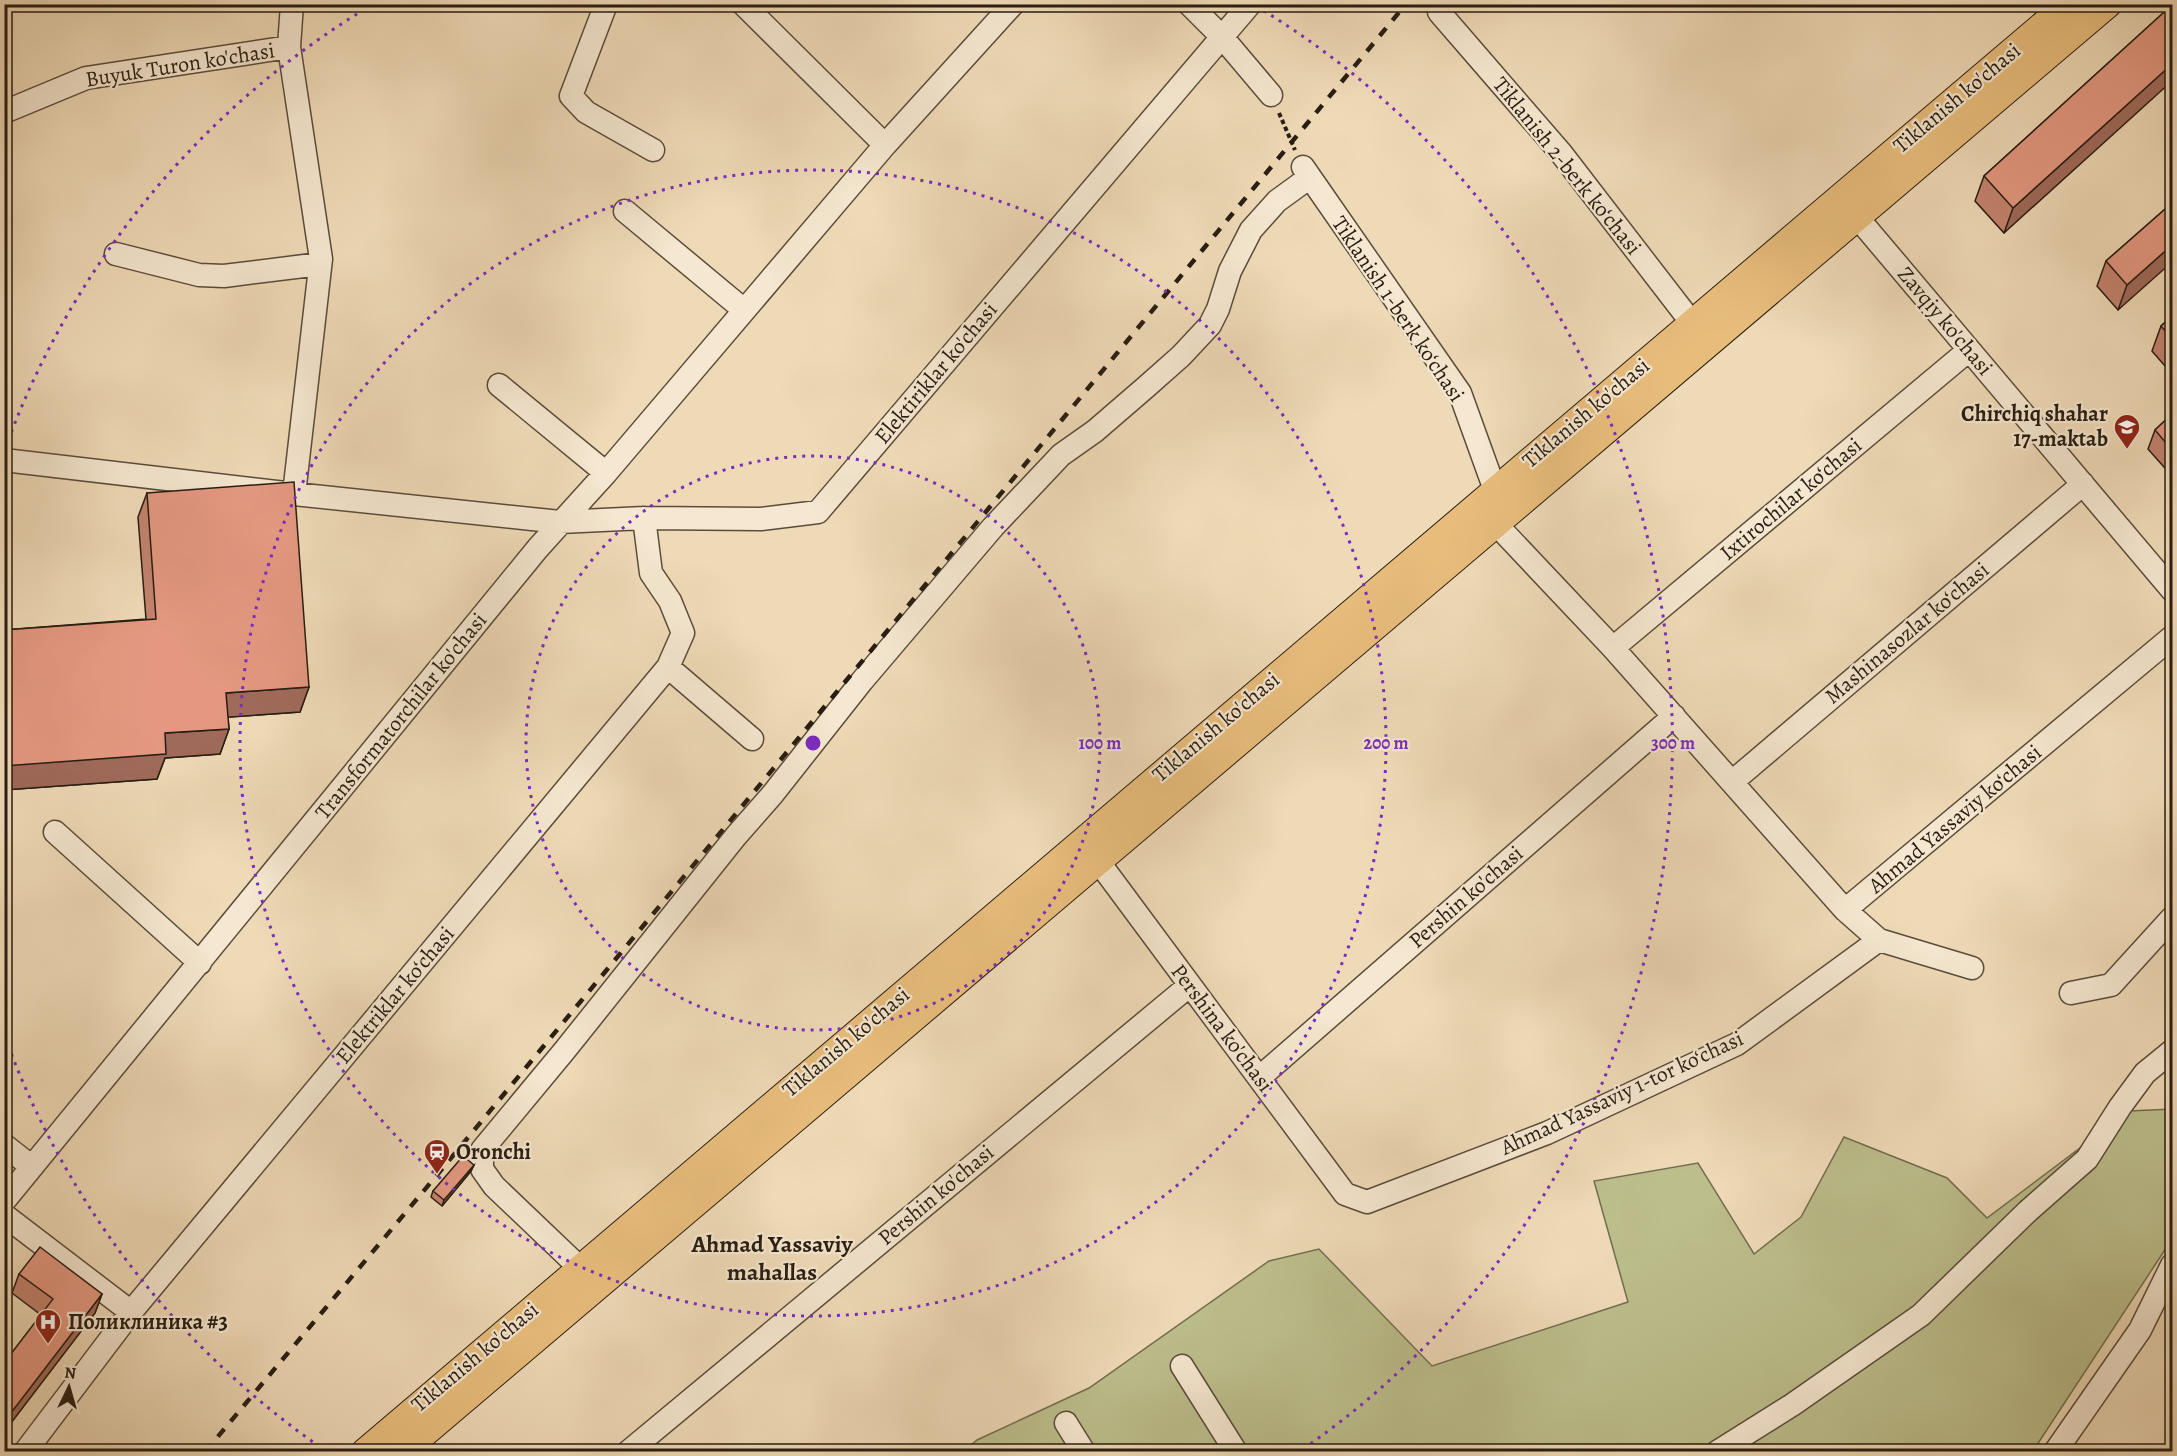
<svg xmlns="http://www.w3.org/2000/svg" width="2177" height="1456" viewBox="0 0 2177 1456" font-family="Alegreya,serif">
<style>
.green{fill:#bcbe8c;stroke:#726e4f;stroke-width:1.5}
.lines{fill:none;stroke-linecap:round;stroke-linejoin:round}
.minor-casing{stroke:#5a4c3b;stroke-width:25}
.major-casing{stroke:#281d12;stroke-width:29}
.path{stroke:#281d12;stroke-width:4;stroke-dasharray:4.5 3;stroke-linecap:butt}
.minor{stroke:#f5e7d0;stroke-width:22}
.major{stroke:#e8bd7c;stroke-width:27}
.rail{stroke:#281d12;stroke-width:4.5;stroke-dasharray:10 10;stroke-linecap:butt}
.wall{fill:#c4836f;stroke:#281d12;stroke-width:1.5}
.shaded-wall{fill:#a06a5a;stroke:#281d12;stroke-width:1.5}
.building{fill:#e49881;stroke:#281d12;stroke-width:1.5}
.ring{fill:none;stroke:#7b2cbf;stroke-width:3;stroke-dasharray:3 6}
.labels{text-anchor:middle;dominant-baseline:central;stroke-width:4.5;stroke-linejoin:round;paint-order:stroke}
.street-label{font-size:22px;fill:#281d12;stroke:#f5e7d0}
.poi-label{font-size:22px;font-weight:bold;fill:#281d12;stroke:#f5e7d0;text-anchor:start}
.neighbourhood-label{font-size:24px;font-weight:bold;fill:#281d12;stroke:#f5e7d0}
.centre{fill:#7b2cbf;stroke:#f5e7d0;stroke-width:3}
.ring-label{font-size:18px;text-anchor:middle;font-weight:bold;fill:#7b2cbf;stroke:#f5e7d0;stroke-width:4.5;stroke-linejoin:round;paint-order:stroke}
</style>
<rect width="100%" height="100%" fill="#efdab7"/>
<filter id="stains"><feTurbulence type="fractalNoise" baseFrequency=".00333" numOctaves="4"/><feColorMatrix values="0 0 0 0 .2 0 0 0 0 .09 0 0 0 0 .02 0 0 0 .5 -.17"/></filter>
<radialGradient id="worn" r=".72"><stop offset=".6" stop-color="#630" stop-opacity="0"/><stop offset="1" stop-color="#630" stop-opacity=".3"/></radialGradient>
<!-- green -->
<path class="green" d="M2172 1109V1239L2033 1451 963 1452 977 1440 1089 1388 1269 1261 1319 1249 1432 1366 1628 1302 1594 1181 1698 1163 1754 1254 1801 1217 1844 1137 1947 1178 1987 1218 2129 1111Z"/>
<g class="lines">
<!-- minor casing -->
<g class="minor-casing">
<path id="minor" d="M292 4 289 47 321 259 294 494
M606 4 571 96 586 112 653 150
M743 4 885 145
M1189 4 1222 37 1271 95
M1439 12 1561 153 1692 323
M4 112 86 78 289 47
M1303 167 1460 393 1495 490
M625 211 744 310
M1857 217 2172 590
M116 254 199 275 224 276 320 264
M499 385 606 473
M4 460 294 494 560 522 644 518 761 519 818 512 1250 4
M1495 523 1613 648 1845 910 1879 940 1972 968
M1613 648 1969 350
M668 667 752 739
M1732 782 2083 484
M55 832 200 963
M1098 861 1345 1194 1367 1202 1547 1133 1737 1044 1879 940
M1845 910 2172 637
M2071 993 2111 985 2172 918
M1259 1078 1674 716
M4 1145 32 1167
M4 1201 538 548 606 473 885 145 1013 4
M4 1215 131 1312
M580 1268 494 1186 482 1169V1150L565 1050 736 836 772 795 862 681 993 527 1061 455 1095 431 1146 387 1181 356 1210 325 1218 309 1230 271 1251 230 1277 201 1310 177
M1182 1366 1236 1452
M1066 1423 1084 1452
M25 1452 131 1312 668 667 683 633 670 601 651 573 644 518
M628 1452 1190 985
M1717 1452 1792 1405 1921 1315 2028 1211 2087 1159 2120 1107 2145 1073 2172 1051
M2055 1452 2140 1330 2172 1265"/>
</g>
<!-- major casing -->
<g class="major-casing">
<path id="major" d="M365 1452 2068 4
M402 1452 2108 4"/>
</g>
<!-- path -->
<path class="path" d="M1279 113 1295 150"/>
<!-- minor -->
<use href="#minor" class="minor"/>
<!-- major -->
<use href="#major" class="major"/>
<!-- rail -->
<path class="rail" d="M205 1452 437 1175 1406 4"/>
</g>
<!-- wall -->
<path class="wall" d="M2172 5 2004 233 1975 201 1984 176Z
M2172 203 2118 310 2097 286 2106 261Z
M2172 316V374L2152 351 2161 326Z
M2172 414V476L2148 449 2155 430Z
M147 493 309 687 300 712 228 717 229 729 220 754 165 758 157 779 4 790V630L146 619 138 517Z
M474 1165 471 1171 442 1206 431 1197 433 1191Z
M19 1274 102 1294 95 1313 4 1432V1363L41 1315 12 1293Z"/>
<!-- shaded-wall -->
<path class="shaded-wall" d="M2172 64V81L2004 233 2013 208Z
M2172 245V262L2118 310 2127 285Z
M309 687 300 712 217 718 226 693Z
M229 729 220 754 165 758 157 779 4 790V766L165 733Z
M474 1165 471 1171 442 1206 444 1200Z
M102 1294 95 1313 4 1432V1422Z"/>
<!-- building -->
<path class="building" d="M2172 5V64L2013 208 1984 176Z
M2172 203V245L2127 285 2106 261Z
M2172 316V339L2161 326Z
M2172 414V450L2155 430Z
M294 482 309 687 226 693 229 729 165 733 166 754 4 766V630L156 619 147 493Z
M463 1156 474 1165 444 1200 433 1191Z
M40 1247 102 1294 4 1422V1363L53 1299 19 1274Z"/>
<!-- distance rings -->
<g class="ring">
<circle cx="813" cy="743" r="287"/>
<circle cx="813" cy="743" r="573"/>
<path d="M320 1447A860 860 0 0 1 5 1037M5 449A860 860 0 0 1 370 6M1256 6A860 860 0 0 1 1306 1447"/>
</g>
<!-- icons -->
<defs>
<g id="school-pin" transform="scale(1.35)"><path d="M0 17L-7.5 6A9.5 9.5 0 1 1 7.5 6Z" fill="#8f2418" stroke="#f5e7d0"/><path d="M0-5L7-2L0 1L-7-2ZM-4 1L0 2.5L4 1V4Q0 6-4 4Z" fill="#fff"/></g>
<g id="station-pin" transform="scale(1.35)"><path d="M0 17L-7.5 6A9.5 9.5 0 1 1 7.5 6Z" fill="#8f2418" stroke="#f5e7d0"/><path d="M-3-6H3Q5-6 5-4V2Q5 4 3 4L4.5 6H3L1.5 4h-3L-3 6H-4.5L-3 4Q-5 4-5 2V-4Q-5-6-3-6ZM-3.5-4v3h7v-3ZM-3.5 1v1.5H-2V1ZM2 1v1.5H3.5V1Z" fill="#fff"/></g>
<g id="hospital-pin" transform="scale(1.35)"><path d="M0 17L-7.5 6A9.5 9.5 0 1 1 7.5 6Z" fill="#8f2418" stroke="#f5e7d0"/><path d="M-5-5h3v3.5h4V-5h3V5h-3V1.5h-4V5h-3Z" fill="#fff"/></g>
</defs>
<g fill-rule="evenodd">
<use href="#school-pin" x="2127" y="427"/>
<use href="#station-pin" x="437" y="1152"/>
<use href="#hospital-pin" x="48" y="1322"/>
</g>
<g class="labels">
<!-- street labels -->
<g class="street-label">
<text transform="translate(180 65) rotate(-9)">Buyuk Turon ko'chasi</text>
<text transform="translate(1957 98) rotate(-40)">Tiklanish ko'chasi</text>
<text transform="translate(1567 166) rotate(51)">Tiklanish 2-berk ko‘chasi</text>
<text transform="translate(1398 309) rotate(56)">Tiklanish 1-berk ko‘chasi</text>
<text transform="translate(1945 321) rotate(50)">Zavqiy ko'chasi</text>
<text transform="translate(936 373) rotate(-50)">Elektiriklar ko'chasi</text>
<text transform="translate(1586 413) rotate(-40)">Tiklanish ko'chasi</text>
<text transform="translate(1791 499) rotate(-40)">Ixtirochilar ko‘chasi</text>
<text transform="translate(1907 633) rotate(-40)">Mashinasozlar ko‘chasi</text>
<text transform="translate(401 716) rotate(-51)">Transformatorchilar ko'chasi</text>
<text transform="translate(1216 727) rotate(-40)">Tiklanish ko'chasi</text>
<text transform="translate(1955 819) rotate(-40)">Ahmad Yassaviy ko‘chasi</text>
<text transform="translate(1466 897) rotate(-41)">Pershin ko'chasi</text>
<text transform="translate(395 995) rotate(-50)">Elektriklar ko‘chasi</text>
<text transform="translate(1222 1028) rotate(53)">Pershina ko'chasi</text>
<text transform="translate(846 1042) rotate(-40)">Tiklanish ko'chasi</text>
<text transform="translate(1622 1093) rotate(-25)">Ahmad Yassaviy 1-tor ko‘chasi</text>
<text transform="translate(936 1195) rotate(-40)">Pershin ko'chasi</text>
<text transform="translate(475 1357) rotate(-40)">Tiklanish ko'chasi</text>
</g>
<!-- poi labels -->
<g class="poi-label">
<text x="2108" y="414" text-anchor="end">Chirchiq shahar<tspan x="2108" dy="25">17-maktab</tspan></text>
<text x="456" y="1152">Oronchi</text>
<text x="68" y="1322">Поликлиника #3</text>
</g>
<!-- neighbourhood labels -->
<g class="neighbourhood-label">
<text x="772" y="1244">Ahmad Yassaviy<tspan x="772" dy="28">mahallas</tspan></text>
</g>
</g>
<circle cx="813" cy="743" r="9" class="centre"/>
<g class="ring-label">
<text x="1100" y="749">100 m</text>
<text x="1386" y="749">200 m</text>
<text x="1673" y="749">300 m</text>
</g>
<!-- margin -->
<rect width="2177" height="1456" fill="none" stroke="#efdab7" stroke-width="24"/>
<rect x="6" y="6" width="2165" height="1444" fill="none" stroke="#281d12" stroke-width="3"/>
<rect x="12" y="12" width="2153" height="1432" fill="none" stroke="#281d12" stroke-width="1.5"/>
<!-- north arrow -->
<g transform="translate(69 1387) rotate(5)" stroke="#f5e7d0" stroke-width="4.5" paint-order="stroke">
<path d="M0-4.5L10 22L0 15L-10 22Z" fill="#281d12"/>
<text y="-9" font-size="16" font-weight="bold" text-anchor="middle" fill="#281d12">N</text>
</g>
<rect width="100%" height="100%" filter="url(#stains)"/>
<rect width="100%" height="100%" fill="url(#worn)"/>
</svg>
